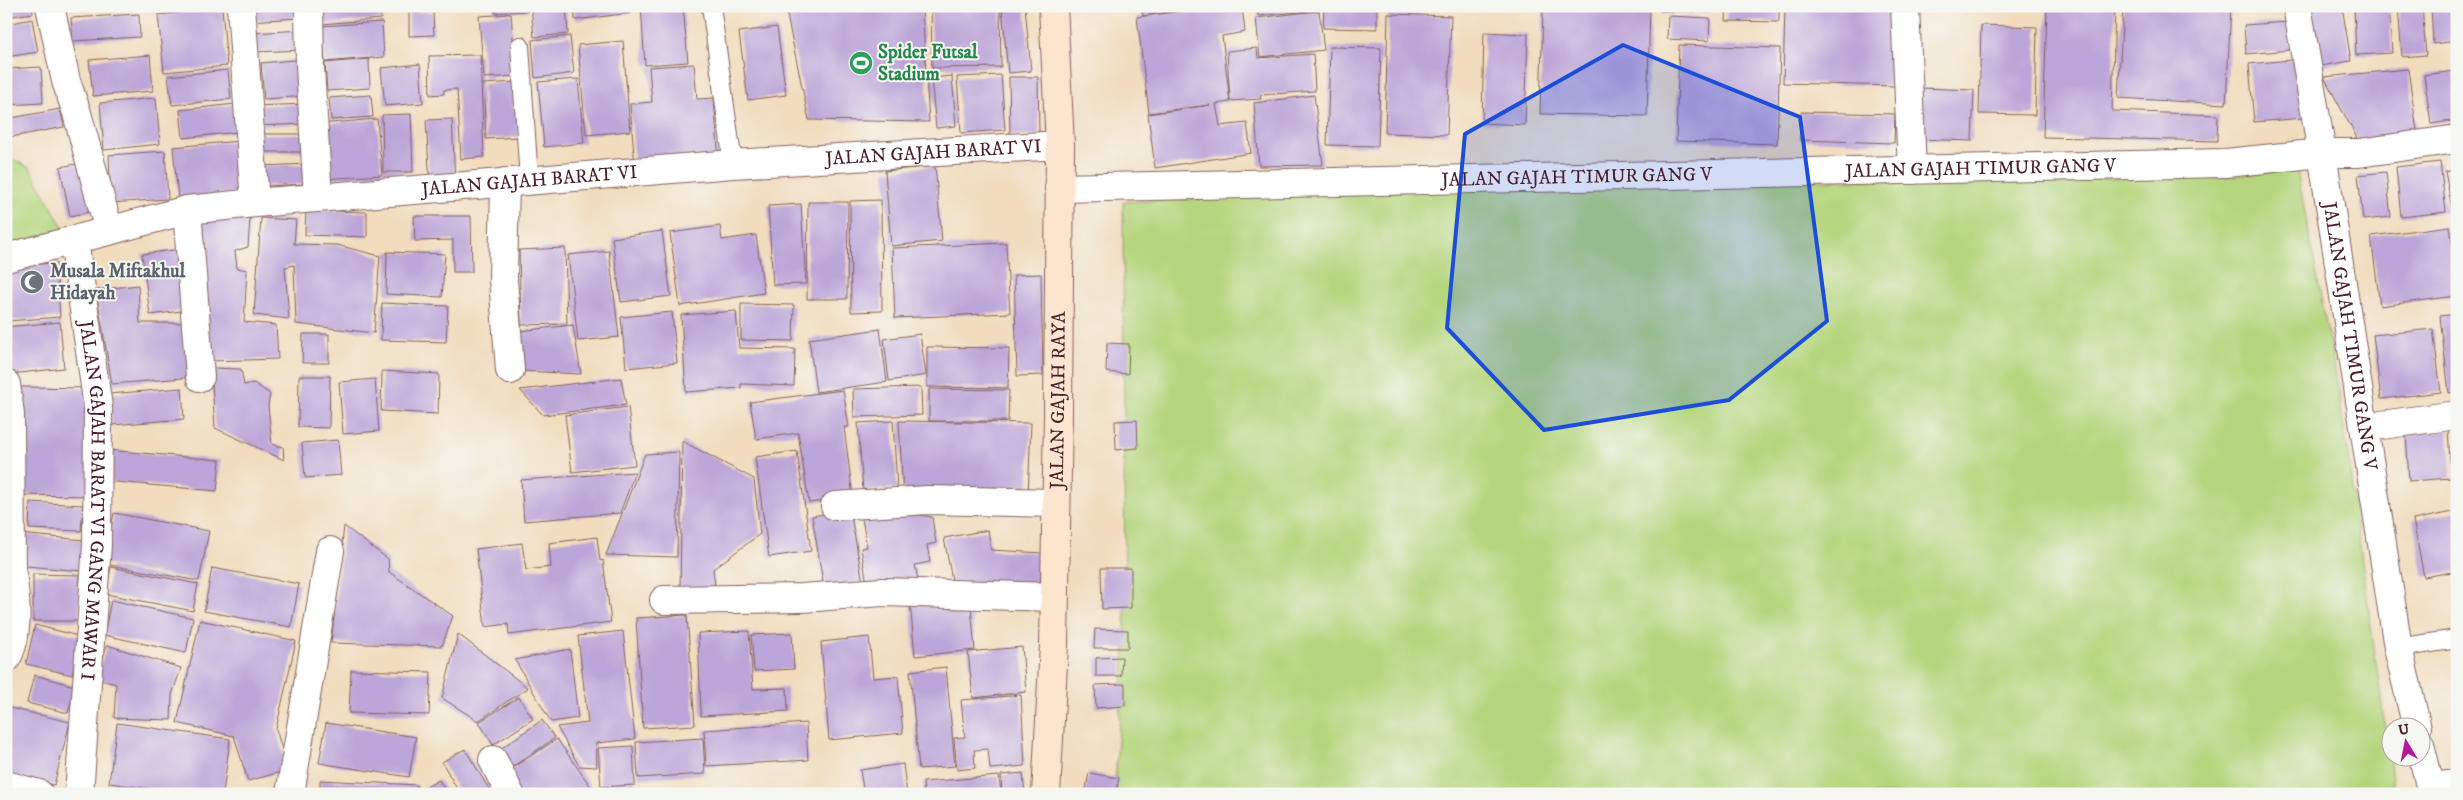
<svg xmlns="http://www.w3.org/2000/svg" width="2463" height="800" viewBox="0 0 2463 800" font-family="'IM FELL DW Pica',serif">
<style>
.green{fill:#b5d67e;stroke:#807a54}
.building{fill:#bca5d8}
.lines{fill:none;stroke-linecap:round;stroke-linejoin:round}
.lane-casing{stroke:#84615e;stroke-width:20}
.street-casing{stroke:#84615e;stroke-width:30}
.secondary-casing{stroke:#84615e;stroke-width:30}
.lane{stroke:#fff;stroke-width:18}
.street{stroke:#fff;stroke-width:28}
.secondary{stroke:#fce5cf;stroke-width:28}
.marked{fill:#1d4ed8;fill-opacity:0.2;stroke:#1d4ed8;stroke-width:4;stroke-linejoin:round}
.labels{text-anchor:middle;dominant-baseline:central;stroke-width:4;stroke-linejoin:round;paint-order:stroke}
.leisure-label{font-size:19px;font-weight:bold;fill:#27864d;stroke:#f6f6f2;text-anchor:start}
.street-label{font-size:19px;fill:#4a1f2b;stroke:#f6f6f2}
.worship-label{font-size:19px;font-weight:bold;fill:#5b616d;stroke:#f6f6f2;text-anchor:start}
</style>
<rect width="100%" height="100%" fill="#f6f6f2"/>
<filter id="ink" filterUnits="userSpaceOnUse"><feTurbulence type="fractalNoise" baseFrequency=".02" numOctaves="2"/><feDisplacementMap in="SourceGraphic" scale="10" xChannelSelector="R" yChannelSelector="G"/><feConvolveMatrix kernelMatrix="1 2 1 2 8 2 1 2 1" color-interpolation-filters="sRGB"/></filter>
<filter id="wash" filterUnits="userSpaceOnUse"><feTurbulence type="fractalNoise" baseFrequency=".0096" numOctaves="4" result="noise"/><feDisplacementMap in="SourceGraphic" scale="20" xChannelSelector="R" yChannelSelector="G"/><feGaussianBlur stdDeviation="1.12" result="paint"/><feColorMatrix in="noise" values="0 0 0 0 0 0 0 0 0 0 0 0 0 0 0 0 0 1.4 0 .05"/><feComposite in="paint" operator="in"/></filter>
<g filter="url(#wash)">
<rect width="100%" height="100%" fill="#f1dcbd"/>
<!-- green -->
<path class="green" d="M6 156 30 168 66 233 6 248Z
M2297 171 2339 392 2394 794H1114L1125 647 1123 202 1563 183 2213 177Z"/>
<g id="blocks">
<!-- building -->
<path class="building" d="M6 6H32L33 13 6 17Z
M249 6H299L300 18 249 21Z
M320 6H380L381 19 322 24Z
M494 6H528V11L495 13Z
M531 6H566L568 34 534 37Z
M574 6H630L631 13 575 20Z
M641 6H683L688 62 645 65Z
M785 6H922L929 122 809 120Z
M931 6H1000L1001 67 932 68Z
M1025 6 1031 71 1008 73 1002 8Z
M1141 6H1203V7L1143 16Z
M1218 6H1242L1245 32 1222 36 1230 102 1216 104 1220 126 1247 123 1251 153 1155 168 1148 114 1210 105 1149 113 1137 17Z
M1257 6H1317V10L1258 16Z
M1324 6H1377V29L1323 28Z
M1543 6H1650L1647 116 1540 114Z
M1660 6H1710V12L1660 11Z
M1727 6H1779V22L1726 21Z
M1785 6H1899L1896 86 1783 83Z
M2047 6H2115L2112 111 2218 115 2217 141 2043 137Z
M2123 6H2231L2226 104 2118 98Z
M2305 6H2342L2351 61 2314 67Z
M2354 6H2389L2392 53 2356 55Z
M2398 6H2422L2426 55 2402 57Z
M2431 6H2457V41L2433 44Z
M222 8 227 66 164 72 158 15Z
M1319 11 1324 50 1260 57 1256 18Z
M409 12H433L434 35 409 36Z
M139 14 140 37 73 41 71 18Z
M511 14 516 76 484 78 479 16Z
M1388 14 1451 16 1447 135 1385 133Z
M1668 16 1710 18 1709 41 1667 39Z
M32 19 38 52 6 57V24Z
M382 22 384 57 325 62 322 26Z
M2288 22 2290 50 2246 54 2244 25Z
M1981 25 2037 27 2035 115 1979 114Z
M777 27 786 95 748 100 739 32Z
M303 30 304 50 253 52 252 33Z
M1484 32 1528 34 1525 125 1482 123Z
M570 36 574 73 535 78 532 40Z
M623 41 630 131 586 135 578 45Z
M1679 45 1780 48 1777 144 1676 141Z
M1330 47 1381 48 1378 146 1327 145Z
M1257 48 1258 58 1313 54 1315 91 1260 95 1261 99 1230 101 1227 51Z
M150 55 153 91 93 96 89 60Z
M480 55 484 157 461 159 457 89 444 90V94L430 95 429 56Z
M305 59 307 96 264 99 261 63Z
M369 59 370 88 327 91 325 63Z
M2301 59 2305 118 2254 122 2249 64Z
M420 64 423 103 385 106 381 68Z
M694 64 697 99 714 98 719 161 635 168 630 104 652 102 649 67Z
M41 67 43 103 6 105V69Z
M2408 69 2417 131 2358 140 2324 77Z
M228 70 231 99 172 105 168 76Z
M2455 71 2457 120 2431 124 2424 75Z
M1001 75 1005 130 961 133 957 77Z
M952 76 956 126 936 128 931 78Z
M1009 77H1038L1039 135H1010Z
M578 79 584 143 544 147 538 82Z
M516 82 519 137 486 139 483 84Z
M1921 88 1974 90 1972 141 1919 139Z
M371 95 373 117 331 120 329 98Z
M1314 95 1323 165 1259 166 1254 103Z
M156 98 160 144 104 150 100 103Z
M235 104 238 132 183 138 180 110Z
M307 104V124L254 126 253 106Z
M60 109 64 127 6 138V119Z
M1801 112 1895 114 1894 143 1800 140Z
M411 114 413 172H383L382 115Z
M377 119 382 175 324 179 319 124Z
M452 119 455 182 430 184 426 120Z
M258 134H308V152H258Z
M240 141 245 192 178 199 173 147Z
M165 151 168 199 111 203 109 155Z
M87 162 98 210 70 216 60 167Z
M2440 162 2446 212 2401 217 2396 167Z
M309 164 310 184 262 186 261 166Z
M935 166 942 241 891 246 885 171Z
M2457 169V219H2454L2445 172Z
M2386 172 2391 217 2363 220 2358 175Z
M881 200 882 311 851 312 850 201Z
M808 202H848L847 299H807Z
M801 204 806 284 773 285 768 206Z
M306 210 367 212V237L305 235Z
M414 216H471L472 272H453V240L415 241Z
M250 218 248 247 235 251 237 268 247 270 244 322 276 325 278 359 209 361 198 219Z
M261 218 296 220 294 244 337 245 380 256 374 333 296 324 294 265 285 267 289 319 254 315Z
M720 226 722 240 756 235 764 293 680 306 670 233Z
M2450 226 2457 274V296L2380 306 2371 236Z
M662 231 671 296 621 302 612 238Z
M1006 243 1010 313 895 318 892 248Z
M565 248 567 324 521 325 519 250Z
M181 249 189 310 150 315 142 254Z
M609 251 619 337 578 341 568 255Z
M387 252 445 254 442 297 386 294Z
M56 263 60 317 8 321 6 266Z
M1041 274 1043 375 1017 376 1014 275Z
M138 285 140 323H192L195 377 112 384 96 290Z
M382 303 448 306 446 342 381 340Z
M741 304 794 305 793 341 741 340Z
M736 311 739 348 795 349 794 386 741 384V388L686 392 681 315Z
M672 312 677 363 626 368 621 317Z
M2457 314V392L2449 393 2440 316Z
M60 322 64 368 11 374 6 327Z
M573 325 581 374 523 371 519 331Z
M880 329 887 382 816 392 809 339Z
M2433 329 2441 392 2381 399 2373 335Z
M303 334H329V363H302Z
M920 334 926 375 889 381 884 339Z
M1107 343 1129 344 1128 374 1106 372Z
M927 347 1009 348 1008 388 927 387Z
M211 368 241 369 244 385 254 383 270 394 268 406 272 444 283 447 284 460 215 428Z
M382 371 439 374 438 414 381 411Z
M299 376H330L329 428 298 427Z
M621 378 626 405 543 415 520 390Z
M375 379 379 431 343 434 339 382Z
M21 387 91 388 89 496 18 495Z
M921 387 922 415 854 417 853 389Z
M182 388 184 419 112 425 109 394Z
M929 389 1009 390 1008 421H929Z
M843 390 849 427H844L853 497 809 503 798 433 756 439 750 402Z
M628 407 635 465 572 472 565 415Z
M1137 420 1138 448 1116 450 1115 421Z
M893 421 897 488 863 491 858 423Z
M899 421 1031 423 1028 497 903 496Z
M2448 430 2451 478 2409 481 2406 432Z
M338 440 341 475 305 478 302 443Z
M682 441 754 479 760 534 713 569 716 594 680 595Z
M108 450 220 460 217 491 105 481Z
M797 451 811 551 769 557 755 457Z
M679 452 677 557 606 555 645 454Z
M635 472 620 513 524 521 521 480Z
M30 502 83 505 81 531 29 529Z
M860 507 932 517 936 543 927 545 930 562 915 565 918 580 868 590 861 548 867 547Z
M850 510 863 582 824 588 812 516Z
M2457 511V571L2424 577 2413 520Z
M114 513 209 531 199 581 104 564Z
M344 526 388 559 389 572 453 616 442 646 331 643Z
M988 530 991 550 1043 553 1042 591 954 590 944 538Z
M19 534 84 540 82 571 16 565Z
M597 537 600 561 603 560 611 622 509 635 508 624 485 627 476 549 522 543 526 570 551 567 549 543Z
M111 567 198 584 193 611 106 594Z
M212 568 299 584 291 627 204 611Z
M1101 568H1131V608L1102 609Z
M33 574 80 575 79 621H33Z
M970 596 975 650 915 656 910 602Z
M111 600 193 618 186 653 104 635Z
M687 615 695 725 643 728 636 618Z
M200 620 296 641 276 729 288 770 248 781 234 736 177 723Z
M35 625 82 637 72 675 26 664Z
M1095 629 1128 630V648H1094Z
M623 631 635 739 596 743 597 767 579 766 557 727 588 723 578 636Z
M749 631 753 689 787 688 788 711 701 716 698 633Z
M792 633 794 669 754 671 751 635Z
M458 634 528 688 478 721 442 698Z
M869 637 873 678 898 676 903 733 829 740 821 642Z
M107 645 181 668 172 695 171 720 114 718 116 684 96 679Z
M1022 647 1026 692 973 698 968 652Z
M570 649 578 718 551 722 515 660Z
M1122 657 1121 676H1096V658Z
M946 667 955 766 919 769 910 671Z
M351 670 431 672 429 715 349 713Z
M34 675 75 686 68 713 27 703Z
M1125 684V706L1096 708 1095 685Z
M1021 695 1025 766 990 769 988 749 974 750 975 768 957 770 954 738 965 737 961 700Z
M519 697 533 719 493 745 479 722Z
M6 707 70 722 54 785 6 773Z
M542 720 555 738 512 767 500 749Z
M117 723 230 739 223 794H189L109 783Z
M326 723 416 737 409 777 319 763Z
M806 723 808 760 706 766 704 730Z
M703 738 705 774 638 778 636 742Z
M557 739 594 791 576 794H517L501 775Z
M633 746 635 785 601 787 598 748Z
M465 749 492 794H460L442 762Z
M903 764 907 794H864L860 770Z
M1023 773 1025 794H1002L1001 775Z
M1089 773 1119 778 1116 794H1085Z
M999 776 1001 794H924L923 782Z
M320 780 417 785V794H320Z
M439 780 447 794H421L419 791Z"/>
</g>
</g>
<g filter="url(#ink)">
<use href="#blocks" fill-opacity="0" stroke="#84615e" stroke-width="1"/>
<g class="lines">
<!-- lane casing -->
<g class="lane-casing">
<path id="lane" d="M711 6 733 164
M520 46 529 180
M2398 648 2457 639"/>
</g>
<!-- street casing -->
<g class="street-casing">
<g id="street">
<path d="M50 6 66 81 77 113 109 231"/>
<path d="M241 6 255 203"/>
<path d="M309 6 310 67 318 198"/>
<path d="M1905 6 1912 170"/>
<path d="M2297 6 2322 153H2359L2457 139"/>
<path d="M505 182 503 279 510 370"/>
<path id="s1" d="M1059 188 2226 163 2322 153 2398 648 2417 728"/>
<path d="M187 210 200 377"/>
<path id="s2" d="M74 240 98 407 97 545 79 794"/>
<path id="s3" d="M6 258 187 210 255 203 733 164 1060 145"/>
<path d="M6 384 10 414 11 569C16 595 20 636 6 659"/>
<path d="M2366 427 2457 415"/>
<path d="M835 506 928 500 1056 503"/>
<path d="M664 600 802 598 882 592 1054 597"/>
<path d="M2420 744 2432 794"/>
<path d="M493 760 510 794"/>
<path d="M6 785 39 794"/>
<path d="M2431 787 2457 784"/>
<path d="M290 794 330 551"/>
</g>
</g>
<!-- secondary casing -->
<g class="secondary-casing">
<g id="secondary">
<path id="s4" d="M1046 794 1054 645 1058 413 1060 145 1053 6"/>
</g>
</g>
<!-- lane -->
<use href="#lane" class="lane"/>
<!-- street -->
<use href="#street" class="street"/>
<!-- secondary -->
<use href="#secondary" class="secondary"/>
</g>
</g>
<!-- marked area -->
<path class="marked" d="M1623 45 1800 117 1827 321 1729 400 1544 430 1447 328 1465 134Z"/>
<!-- icons -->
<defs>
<g id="stadium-disc" transform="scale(1.25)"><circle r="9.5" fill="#2e9e5b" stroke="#f6f6f2"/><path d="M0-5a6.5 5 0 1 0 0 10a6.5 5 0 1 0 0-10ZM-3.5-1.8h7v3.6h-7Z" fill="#fff"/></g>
<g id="mosque-disc" transform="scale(1.25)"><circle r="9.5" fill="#6b7280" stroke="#f6f6f2"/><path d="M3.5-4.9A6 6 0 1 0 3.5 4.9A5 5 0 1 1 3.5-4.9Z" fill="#fff"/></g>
</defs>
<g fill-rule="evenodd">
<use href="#stadium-disc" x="861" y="63"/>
<use href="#mosque-disc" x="32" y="282"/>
</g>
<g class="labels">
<!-- leisure labels -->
<g class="leisure-label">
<text x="878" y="52">Spider Futsal<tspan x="878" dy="22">Stadium</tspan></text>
</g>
<!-- street labels -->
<g class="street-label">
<text stroke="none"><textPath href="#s3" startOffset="936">JALAN GAJAH BARAT VI</textPath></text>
<text stroke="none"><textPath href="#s1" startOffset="922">JALAN GAJAH TIMUR GANG V</textPath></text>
<text stroke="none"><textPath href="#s1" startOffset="518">JALAN GAJAH TIMUR GANG V</textPath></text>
<text stroke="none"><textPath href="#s3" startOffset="531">JALAN GAJAH BARAT VI</textPath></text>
<text stroke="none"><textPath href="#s1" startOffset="1449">JALAN GAJAH TIMUR GANG V</textPath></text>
<text stroke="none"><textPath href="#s4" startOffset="394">JALAN GAJAH RAYA</textPath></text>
<text stroke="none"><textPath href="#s2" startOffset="262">JALAN GAJAH BARAT VI GANG MAWAR I</textPath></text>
</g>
<!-- worship labels -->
<g class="worship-label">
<text x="50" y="271">Musala Miftakhul<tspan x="50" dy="22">Hidayah</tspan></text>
</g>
</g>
<!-- margin -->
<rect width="2463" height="800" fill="none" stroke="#f6f6f2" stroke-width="25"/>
<!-- north arrow -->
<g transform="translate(2406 742) rotate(350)"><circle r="24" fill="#f6f6f2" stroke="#b1a0a2"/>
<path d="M0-4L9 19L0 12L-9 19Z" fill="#b5179e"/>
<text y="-8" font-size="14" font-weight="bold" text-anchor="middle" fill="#4a1f2b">U</text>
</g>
</svg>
